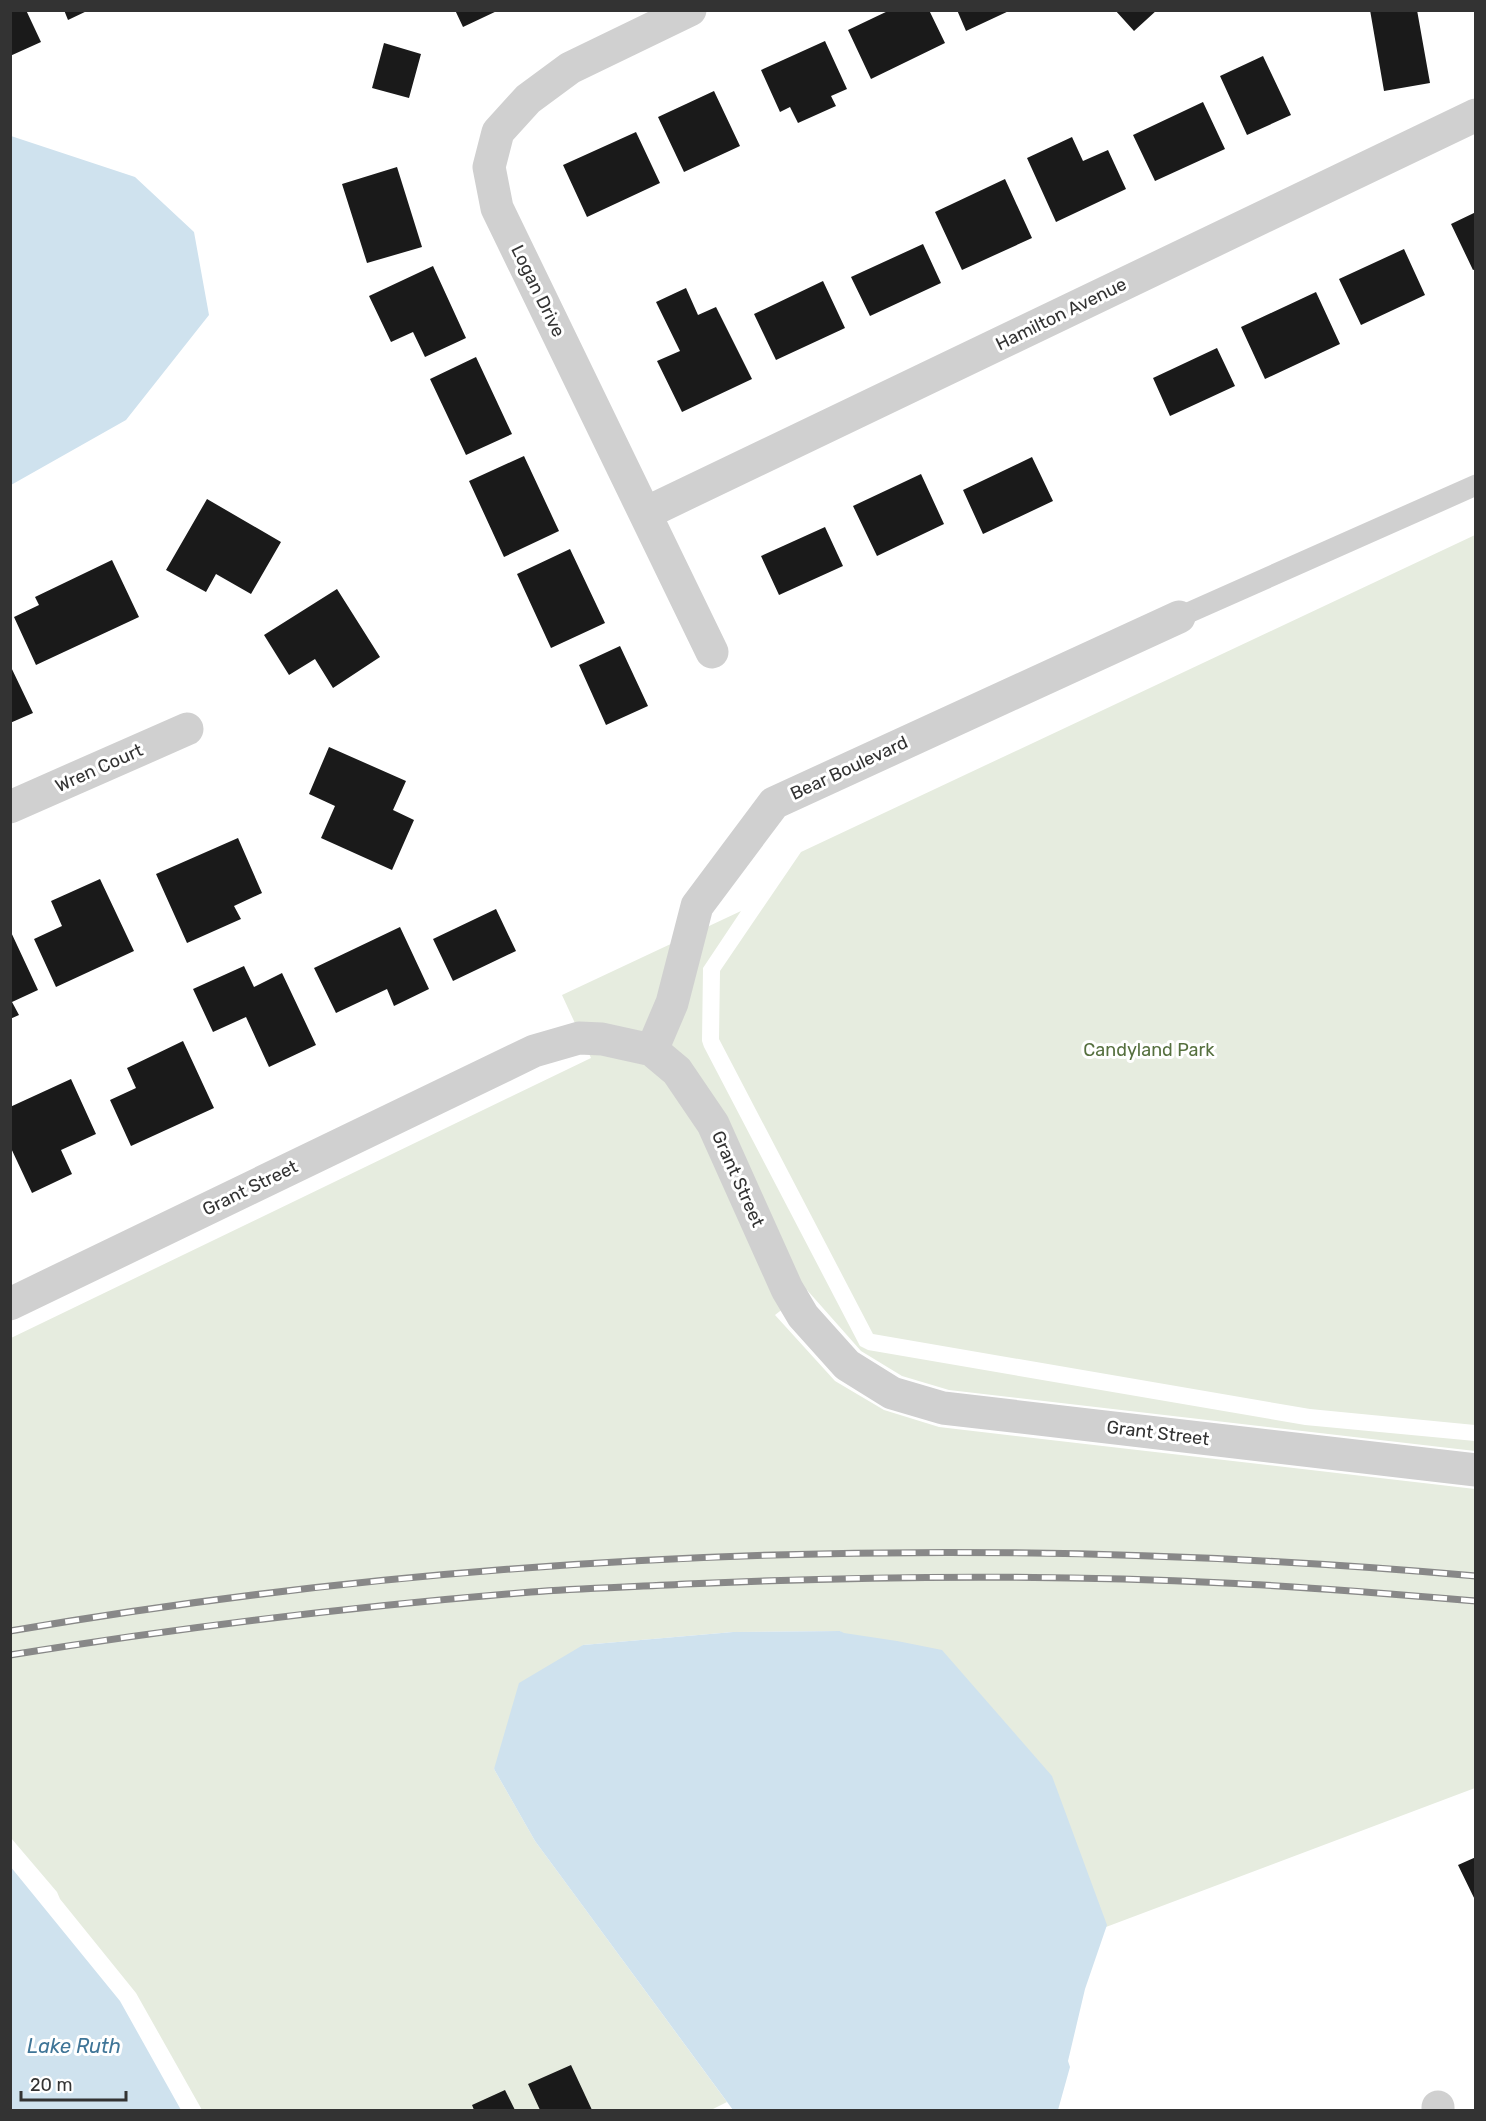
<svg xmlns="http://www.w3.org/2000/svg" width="1486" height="2121" viewBox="0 0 1486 2121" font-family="Rubik,sans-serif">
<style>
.green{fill:#e6ecdf}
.water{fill:#cfe2ee}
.building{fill:#1a1a1a}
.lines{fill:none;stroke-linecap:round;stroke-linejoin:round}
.service{stroke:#d0d0d0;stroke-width:21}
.minor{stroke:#d0d0d0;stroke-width:33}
.rail-casing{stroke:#888;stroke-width:7}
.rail{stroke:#fff;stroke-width:4.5;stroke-dasharray:14;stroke-linecap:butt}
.labels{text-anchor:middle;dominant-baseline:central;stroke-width:6;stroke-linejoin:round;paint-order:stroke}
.street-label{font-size:18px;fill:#333;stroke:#fff}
.park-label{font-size:18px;fill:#56703f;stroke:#fff}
.water-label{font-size:20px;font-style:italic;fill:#3f7597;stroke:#fff}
</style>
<rect width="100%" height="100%" fill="#fff"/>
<!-- green -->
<path class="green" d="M1475 535V1425L1310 1409 873 1334 719 1039 720 971 801 852Z
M741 911 703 968 702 1041 704 1047 860 1346 868 1350 1305 1425 1475 1441V1451L949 1390 902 1376 861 1351 807 1290 775 1315 835 1381 884 1410 939 1427 1475 1489V1788L1106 1927 840 1631 733 1632 583 1645 494 1769 535 1841 727 2102 711 2110H202L136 1993 60 1899 57 1892 11 1838V1338L591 1058 562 995Z"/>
<!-- water -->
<path class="water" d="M11 136 135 177 194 232 209 315 126 420 11 485Z
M840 1631 844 1633 897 1641 942 1650 1052 1776 1107 1925 1085 1989 1068 2061 1070 2067 1058 2110H733L535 1841 494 1769 519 1683 583 1645 733 1632Z
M10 1866 120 2001 181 2110H11Z"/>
<!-- building -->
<path class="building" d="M10 10H26L41 42 10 56Z
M64 10H89L68 20Z
M455 10H499L463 27Z
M890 10H929L945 43 871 79 848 30Z
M957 10H1011L966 31Z
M1115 10H1157L1134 31Z
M1370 10H1417L1430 83 1384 91Z
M825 41 847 89 831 96 836 106 798 123 790 107 780 112 761 70Z
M384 43 421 54 409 98 372 88Z
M1263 56 1291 115 1247 135 1220 76Z
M714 91 740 146 684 172 658 117Z
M1203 102 1225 149 1155 181 1133 135Z
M636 132 660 183 587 217 563 165Z
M1072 137 1083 161 1108 150 1126 189 1056 222 1027 158Z
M397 167 422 247 367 263 342 184Z
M1005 179 1032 238 962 270 935 212Z
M1476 212V269L1473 270 1451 224Z
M923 244 941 283 870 316 851 277Z
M1404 249 1425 295 1361 325 1339 279Z
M433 266 466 338 425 357 413 332 391 342 369 296Z
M823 281 845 328 776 360 754 314Z
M686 288 698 315 716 307 752 379 682 412 657 361 680 351 656 302Z
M1316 292 1340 344 1265 379 1241 327Z
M1217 348 1235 386 1170 416 1153 378Z
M476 357 512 434 466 455 430 379Z
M524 456 559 531 504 557 469 481Z
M1032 457 1053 501 983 534 963 490Z
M921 474 944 524 877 556 853 506Z
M207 499 281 542 251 594 216 574 206 592 166 570Z
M825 527 843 566 779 595 761 556Z
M570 549 605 623 551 648 517 574Z
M112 560 139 617 36 665 14 617 39 605 35 597Z
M337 589 380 657 333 688 315 659 289 675 264 635Z
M620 646 648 706 606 725 579 665Z
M10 665 33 713 10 723Z
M329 747 406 781 393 810 414 820 392 870 321 838 335 806 309 794Z
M238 838 262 893 234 906 241 919 187 943 156 874Z
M100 879 134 951 56 987 34 939 62 926 51 901Z
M496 909 516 951 453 981 433 939Z
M400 927 429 989 394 1006 387 989 336 1013 314 968Z
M10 930 38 990 12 1002 19 1015 10 1019Z
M244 966 254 987 282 973 316 1045 269 1067 246 1017 213 1032 193 989Z
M183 1041 214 1108 131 1146 110 1100 136 1088 127 1068Z
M71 1079 96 1134 61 1150 72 1174 32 1193 10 1146V1107Z
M1476 1857V1902L1458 1865Z
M571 2065 592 2110H540L528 2084Z
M505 2090 515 2110H474L472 2105Z"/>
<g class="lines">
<!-- service -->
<path class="service" d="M1179 617 1476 485"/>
<!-- minor -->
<path class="minor" d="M690 10 570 68 528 99 498 132 489 167 497 208 712 652
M646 513 1476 115
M10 807 187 729
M652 1050 672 1003 697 906 774 803 1179 617
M10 1304 534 1051 579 1038 602 1039 652 1050 677 1071 713 1124 787 1289 803 1316 847 1365 892 1393 943 1408 1476 1470
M1438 2107V2110"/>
<!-- rail casing -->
<g class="rail-casing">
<path id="rail" d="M10 1631C494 1548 988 1533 1476 1576
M10 1655C183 1627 357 1606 531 1592 582 1588 634 1587 686 1584 865 1576 1046 1574 1225 1583 1309 1587 1392 1594 1476 1601"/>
</g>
<!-- rail -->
<use href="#rail" class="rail"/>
</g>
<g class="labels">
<!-- street labels -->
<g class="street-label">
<text transform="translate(538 291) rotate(64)">Logan Drive</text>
<text transform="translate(1061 314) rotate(-26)">Hamilton Avenue</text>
<text transform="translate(99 768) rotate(-24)">Wren Court</text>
<text transform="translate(849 768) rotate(-25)">Bear Boulevard</text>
<text transform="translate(738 1179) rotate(66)">Grant Street</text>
<text transform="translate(250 1188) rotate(-26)">Grant Street</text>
<text transform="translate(1158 1433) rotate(7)">Grant Street</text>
</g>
<!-- park labels -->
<g class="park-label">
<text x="1149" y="1050">Candyland Park</text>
</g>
<!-- water labels -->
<g class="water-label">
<text x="74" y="2046">Lake Ruth</text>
</g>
</g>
<!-- border -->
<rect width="1486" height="2121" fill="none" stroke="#333333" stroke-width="24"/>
<!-- scale -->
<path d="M21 2091v9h105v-9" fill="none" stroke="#333333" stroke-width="3"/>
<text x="30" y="2091" font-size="18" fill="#333333" stroke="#ffffff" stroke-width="4.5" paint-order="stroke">20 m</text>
</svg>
